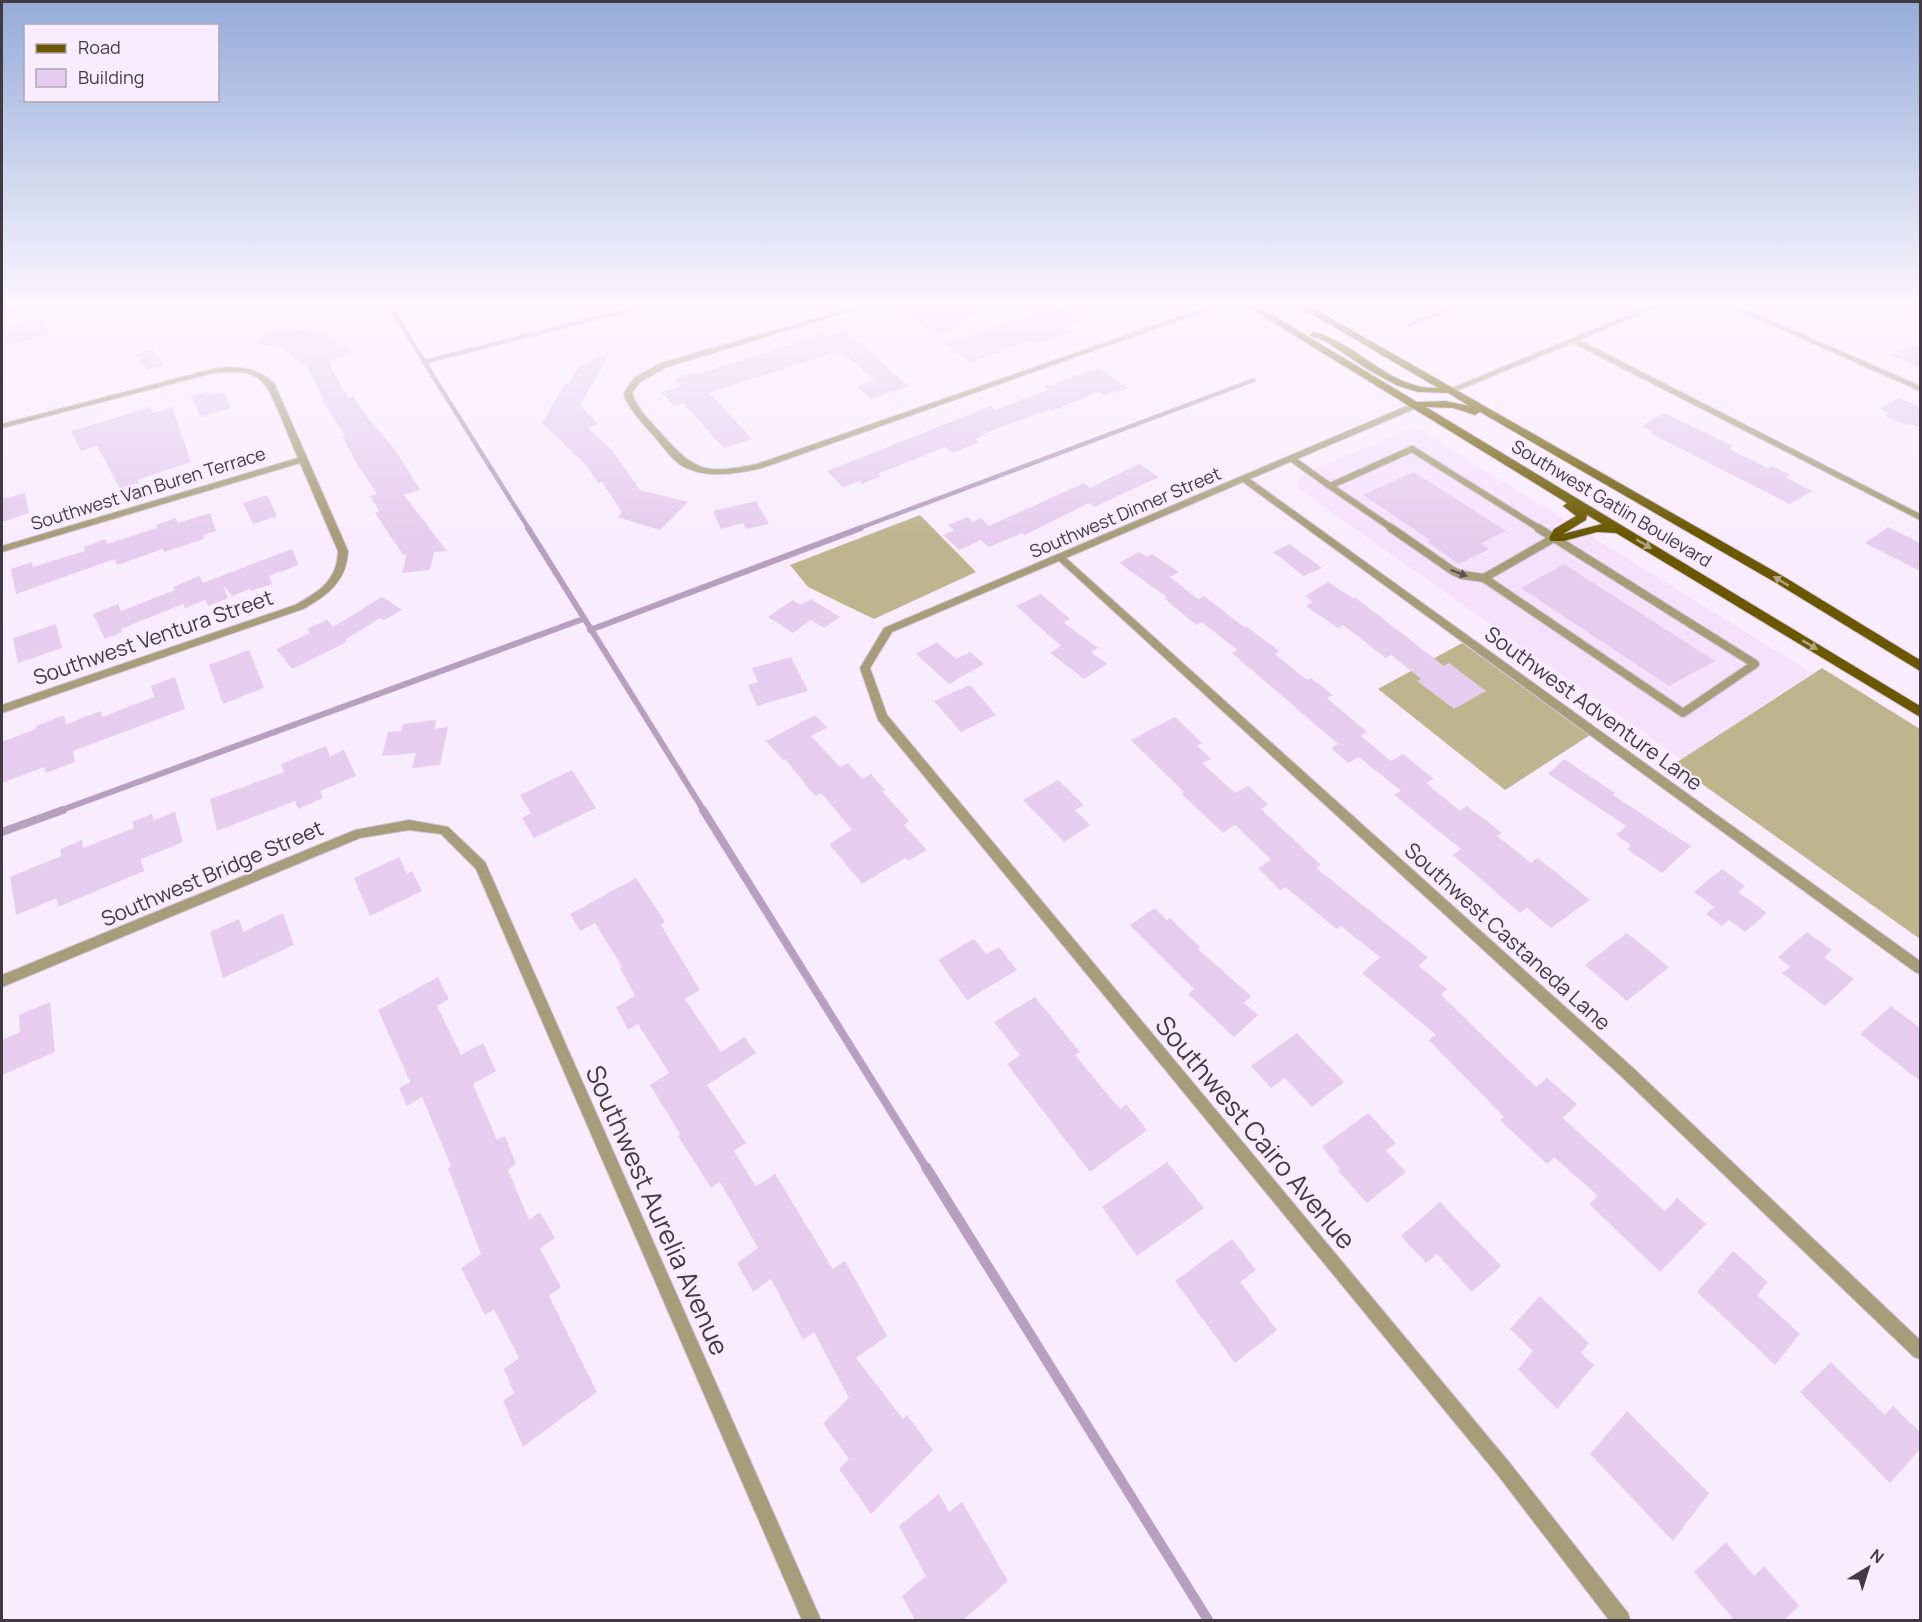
<svg xmlns="http://www.w3.org/2000/svg" width="1922" height="1622" viewBox="0 0 1922 1622" font-family="Manrope,sans-serif">
<style>
.built{fill:#f6e1fd}
.forest{fill:#beb48e}
.lines{fill:none;stroke-linecap:round;stroke-linejoin:round}
.stream-far3{stroke:#b69fbf;stroke-width:4.5}
.stream-far2{stroke:#b69fbf;stroke-width:6}
.stream-far1{stroke:#b69fbf;stroke-width:8}
.stream{stroke:#b69fbf;stroke-width:10}
.building{fill:#e6cdef}
.service-far1-casing{stroke:#d4c8d9;stroke-width:8}
.service-casing{stroke:#d4c8d9;stroke-width:10}
.minor-casing{stroke:#d4c8d9;stroke-width:2}
.primary-casing{stroke:#d4c8d9;stroke-width:2}
.service-far1{stroke:#a79d7a;stroke-width:6}
.service{stroke:#a79d7a;stroke-width:8}
.minor{fill:#a79d7a;fill-rule:evenodd}
.primary{fill:#6a5700;fill-rule:evenodd}
.oneway{fill:#b2a27f}
.oneway2{fill:#5a5351}
.labels{text-anchor:middle;dominant-baseline:central;stroke-width:4.5;stroke-linejoin:round;paint-order:stroke}
.far-street-label{font-size:18px;fill:#413a43;stroke:#f9ecfe}
.street-label{font-size:21px;fill:#413a43;stroke:#f9ecfe}
.near-street-label{font-size:26px;fill:#413a43;stroke:#f9ecfe}
</style>
<rect width="100%" height="100%" fill="#f9ecfe"/>
<!-- built -->
<path class="built" d="M1415 427 1812 673 1681 759 1299 489 1298 476Z"/>
<!-- forest -->
<path class="forest" d="M920 515 976 572 874 619 808 587 790 565Z
M1462 643 1590 735 1505 790 1378 689Z
M1822 668 1920 729V939L1674 764Z"/>
<g class="lines">
<!-- stream-far3 -->
<path class="stream-far3" d="M390 307 529 529
M1409 325 1453 307
M423 362 640 307
M857 529 1254 380"/>
<!-- stream-far2 -->
<path class="stream-far2" d="M528 528 704 811
M590 630 861 528
M59 811 583 619"/>
<!-- stream-far1 -->
<path class="stream-far1" d="M703 810 927 1169
M2 832 63 810"/>
<!-- stream -->
<path class="stream" d="M926 1167 1208 1620"/>
</g>
<!-- building -->
<path class="building" d="M894 307H985L936 336Z
M1061 307 1081 320 1062 326 1071 332 1034 344 1029 341 970 363 945 343Z
M43 318 49 334 6 346 2 329Z
M275 328 327 333 352 352 328 362 348 398 353 396 367 417 396 451 420 490 404 495 447 551 434 552 430 570 402 573 407 554 403 555 375 513 379 511 370 496 377 494 355 461 343 437 345 436 322 400 324 399 307 367 282 347 256 344Z
M844 330 909 386 871 399 857 387 875 380 840 351 709 393 752 439 724 448 683 403 674 406 661 392 681 386 675 379 693 373 695 375 821 334 824 337Z
M1911 344 1920 347V368L1891 355Z
M153 349 164 365 147 370 136 355Z
M612 350 580 405 598 424 588 428 611 449 640 490 688 502 660 530 617 517 622 512 602 482 598 483 586 465 542 423 565 384H568L579 367Z
M1099 368 1128 388 1105 396 1099 392 1052 411 1050 409 983 434 985 435 975 439 979 442 953 453 945 447 878 474 881 476 862 484 860 481 843 487 827 471 991 406 995 410 1048 390 1044 387Z
M224 391 231 408 200 417 191 396 208 392 210 395Z
M1899 398 1920 407V428L1910 423 1906 425 1885 416 1889 413 1880 409Z
M151 407 153 413 172 407 191 462 137 480 139 483 120 488 97 446 81 451 71 431Z
M1664 413 1733 446 1729 449 1768 468 1772 466 1790 475 1785 477 1812 491 1790 504 1650 433 1653 432 1642 426Z
M1139 464 1159 477 1094 507 1089 503 1025 535 1022 533 989 547 981 540 959 550 943 535 954 530 948 525 968 517 973 522 981 518 989 526 1084 483 1090 488Z
M1414 472 1506 531 1481 543 1489 549 1459 564 1427 542 1430 540 1363 495Z
M25 493 29 513 2 522V499Z
M267 495 277 516 253 524 243 503Z
M756 501 769 524 746 529 743 523 721 529 713 511Z
M210 513 216 531 203 535 204 539 164 552 163 549 117 565 115 559 16 594 11 569 32 562 33 567 85 551 84 547 106 539 107 544 157 528 156 525 176 518 178 523Z
M1888 527 1920 543V571L1865 543Z
M1290 544 1322 568 1304 576 1273 552Z
M292 549 299 565 269 576 272 584 252 591 250 589 232 596 223 585 228 598 208 606 205 600 185 608 183 604 121 629 122 632 105 639 93 614 118 604 121 611 175 590 173 587 199 576 203 583Z
M1139 552 1147 557 1152 554 1179 572 1170 577 1198 599 1204 596 1244 627 1246 626 1279 651 1275 654 1307 680 1311 678 1333 695 1327 698 1367 732 1361 736 1391 761 1403 754 1434 779 1426 783 1460 811 1467 806 1502 833 1497 836 1531 863 1538 858 1590 900 1551 928 1527 908 1520 913 1453 855 1461 849 1394 795 1401 791 1359 757 1348 763 1331 748 1338 744 1232 653 1237 650 1202 622 1196 625 1164 598 1167 597 1119 563Z
M1564 564 1715 661 1669 686 1521 588Z
M1328 582 1354 599 1356 598 1444 666 1449 663 1486 691 1454 709 1417 681 1421 679 1391 655 1386 658 1343 625 1338 628 1306 606 1313 602 1305 596Z
M1041 594 1070 619 1063 622 1098 648 1091 652 1107 664 1084 679 1050 653 1061 646 1016 606Z
M382 597 402 610 384 620 380 618 345 640 347 642 292 669 276 649 310 633 307 629 327 620 333 627Z
M811 599 840 617 824 628 811 620 793 633 768 617 793 600 801 605Z
M56 624 62 648 18 663 13 638Z
M937 642 956 659 970 652 984 664 949 684 916 654Z
M249 650 264 688 223 704 209 665Z
M791 657 808 691 757 706 748 685 758 682 752 668Z
M175 677 185 709 73 751 75 762 46 773 44 767 2 783V742L36 729V726L64 715 66 724 101 711 102 717 154 697 151 686Z
M970 685 996 715 961 732 934 701Z
M815 715 827 728 811 736 840 767 848 763 862 779 871 774 885 790 882 791 909 821 904 825 927 850 908 861 905 858 862 884 829 844 852 830 821 793 815 796 785 759 783 760 766 741Z
M1175 717 1202 743 1197 746 1211 759 1202 763 1235 793 1248 786 1268 804 1261 809 1321 865 1316 868 1428 957 1419 966 1447 989 1441 995 1536 1087 1547 1078 1577 1104 1563 1118 1665 1211 1677 1198 1706 1224 1660 1272 1589 1204 1598 1196 1554 1157 1547 1164 1500 1120 1504 1117 1429 1040 1436 1035 1362 973 1380 957 1341 926 1337 929 1285 887 1280 890 1258 868 1271 860 1235 825 1223 833 1182 794 1184 792 1131 740Z
M436 720 435 729 448 727 440 765 412 768 416 753 382 756 388 732 401 731 403 724Z
M326 746 330 756 344 750 356 776 320 791 323 798 298 809 295 801 217 831 210 799 284 772 281 764Z
M1564 759 1615 793 1613 795 1691 846 1662 873 1627 849 1631 845 1616 835 1626 826 1548 774Z
M572 770 596 808 534 838 522 818 531 813 520 795Z
M1058 780 1084 805 1075 810 1090 825 1064 842 1023 800Z
M175 812 183 842 141 859 144 871 58 907 57 898 16 915 10 877 61 856 60 849 82 840 83 848 134 828 132 822 152 814 154 820Z
M399 857 407 874 412 871 422 891 370 916 354 878Z
M1722 869 1745 886 1738 892 1767 913 1745 932 1729 920 1722 926 1706 914 1714 907 1694 892Z
M636 878 665 922 661 925 700 990 685 999 721 1052 744 1037 756 1053 707 1085 746 1143 734 1151 756 1186 775 1174 833 1269 845 1261 887 1336 856 1358 903 1419 907 1415 933 1450 871 1514 839 1469 849 1459 823 1423 849 1398 814 1332 803 1340 771 1279 753 1292 737 1263 758 1248 720 1182 711 1188 678 1136 680 1134 650 1085 669 1073 638 1024 628 1030 616 1007 635 996 620 968 622 967 595 923 580 931 570 914Z
M1155 908 1167 920 1170 918 1200 947 1198 949 1251 996 1244 1003 1258 1015 1234 1037 1188 994 1194 989 1130 925Z
M283 913 294 945 223 978 210 932 239 919 243 932Z
M1807 932 1832 950 1824 957 1854 979 1825 1006 1782 973 1790 967 1778 957Z
M1627 933 1669 967 1627 1001 1585 965Z
M974 939 986 954 999 947 1017 970 967 1000 938 960Z
M438 977 449 999 437 1006 461 1055 483 1043 496 1071 473 1084 497 1140 505 1136 516 1164 508 1170 529 1220 540 1212 555 1238 540 1249 561 1287 549 1296 597 1392 523 1447 503 1401 514 1393 504 1369 519 1358 494 1309 485 1315 461 1268 481 1254 448 1168 451 1166 422 1097 407 1106 399 1088 410 1082 378 1010Z
M1035 997 1080 1052 1075 1055 1120 1109 1126 1104 1147 1130 1090 1172 1007 1064 1020 1055 994 1022Z
M50 1002 55 1052 2 1075V1040L20 1032 19 1015Z
M1891 1006 1920 1028V1081L1860 1034Z
M1297 1033 1344 1082 1312 1107 1285 1078 1271 1088 1251 1066Z
M1368 1113 1396 1143 1386 1151 1406 1172 1367 1203 1338 1171 1340 1169 1322 1147Z
M1167 1162 1204 1208 1137 1256 1102 1207Z
M1440 1202 1501 1266 1472 1292 1437 1254 1426 1263 1401 1236Z
M1232 1239 1256 1270 1240 1282 1277 1330 1235 1363 1175 1281Z
M1733 1251 1768 1282 1757 1295 1800 1334 1775 1365 1697 1292Z
M1540 1296 1589 1343 1581 1353 1594 1365 1557 1409 1518 1369 1533 1351 1510 1329Z
M1831 1362 1885 1415 1893 1406 1920 1432V1449L1890 1483 1800 1392Z
M1627 1411 1709 1493 1673 1541 1590 1454Z
M939 1494 949 1512 962 1502 1008 1581 963 1620H915L902 1596 926 1576 899 1526Z
M1726 1542 1754 1576 1764 1566 1799 1606 1784 1620H1734L1694 1572Z"/>
<g class="lines">
<!-- service-far1 casing -->
<g class="service-far1-casing">
<path id="service-far1" d="M1292 459 1330 486
M1393 529 1330 486 1412 449 1540 529"/>
</g>
<!-- service casing -->
<g class="service-casing">
<path id="service" d="M1391 528 1453 571 1462 575 1484 578
M1538 528 1554 538
M1484 578 1683 713 1755 664 1554 538
M1484 578 1554 538"/>
</g>
<!-- minor casing -->
<g class="minor-casing">
<path id="minor" d="M13 307H26L2 313V309Z
M854 307H864L667 367 640 382 632 393C637 408 648 419 659 431 694 471 704 475 757 464L1207 307H1217L762 468C736 474 703 480 679 464 669 456 662 445 654 436 643 424 632 412 625 398L624 393 634 378 661 363Z
M1648 307H1657L1579 340 1920 514V520L1573 343 1454 392 1447 390Z
M1731 307H1740L1920 386V391Z
M229 367C247 367 263 371 275 385L348 551C347 581 327 596 303 609L2 713V705L295 605C320 591 337 581 338 551L300 463 2 552V546L298 458C291 442 285 426 278 410 262 372 254 370 213 373L2 428V424L213 369Z
M1416 402 1420 405 1419 407 1250 479 1920 961V974L1915 972 1243 482 1066 558 1632 1067 1920 1340V1359L1914 1357 1622 1077 1059 561 892 632 870 668 887 715 1509 1462 1628 1613 1630 1620H1609L1497 1474 878 720 860 668 884 628Z
M409 820 448 827 485 862 821 1620H802L476 869 441 834 409 830 360 838 2 987V975L355 830Z"/>
</g>
<!-- primary casing -->
<g class="primary-casing">
<path id="primary" d="M1248 307H1259L1417 402 1446 401 1469 406 1448 393 1418 392 1398 386 1367 369 1325 341 1309 335 1314 332C1358 343 1390 390 1438 388L1300 307H1311L1786 578 1920 660V671L1778 584 1480 412 1475 415 1453 408 1426 407 1920 706V717L1616 533 1597 532 1564 541H1551L1549 538 1554 529 1576 516 1563 506 1567 503ZM1587 515 1602 524 1563 534 1586 520Z"/>
</g>
<!-- service-far1 -->
<use href="#service-far1" class="service-far1"/>
<!-- service -->
<use href="#service" class="service"/>
<!-- minor -->
<use href="#minor" class="minor"/>
<!-- primary -->
<use href="#primary" class="primary"/>
</g>
<!-- one-way arrows -->
<defs><path id="oneway-solid" d="M-6-.8H1V-3.2L6.5 0L1 3.2V.8H-6Z" transform="scale(1.5)"/></defs>
<g class="oneway">
<use href="#oneway-solid" transform="translate(1644 544) rotate(31)"/>
<use href="#oneway-solid" transform="translate(1781 581) rotate(-149)"/>
<use href="#oneway-solid" transform="translate(1810 645) rotate(31)"/>
</g>
<use class="oneway2" href="#oneway-solid" transform="translate(1459 573) rotate(21)"/>
<!-- sky -->
<linearGradient id="sky" x2="0" y2="1"><stop stop-color="#94acd8"/><stop offset="0.57" stop-color="#fcf6ff"/><stop offset="1" stop-color="#fcf6ff" stop-opacity="0"/></linearGradient>
<rect width="1922" height="534" fill="url(#sky)"/>
<g class="labels">
<!-- far-street labels -->
<g class="far-street-label">
<text transform="translate(148 488) rotate(-17)">Southwest Van Buren Terrace</text>
<text transform="translate(1612 503) rotate(31)">Southwest Gatlin Boulevard</text>
<text transform="translate(1125 512) rotate(-23)">Southwest Dinner Street</text>
</g>
<!-- street labels -->
<g class="street-label">
<text transform="translate(153 637) rotate(-19)">Southwest Ventura Street</text>
<text transform="translate(1594 708) rotate(36)">Southwest Adventure Lane</text>
<text transform="translate(212 873) rotate(-23)">Southwest Bridge Street</text>
<text transform="translate(1508 936) rotate(42)">Southwest Castaneda Lane</text>
</g>
<!-- near-street labels -->
<g class="near-street-label">
<text transform="translate(1256 1132) rotate(50)">Southwest Cairo Avenue</text>
<text transform="translate(658 1210) rotate(66)">Southwest Aurelia Avenue</text>
</g>
</g>
<!-- border -->
<rect width="1922" height="1622" fill="none" stroke="#413a43" stroke-width="6"/>
<!-- legend -->
<rect x="24" y="24" width="195" height="78" fill="#f9ecfe" stroke="#afa5b3" stroke-width="1.5"/>
<rect x="36" y="44" width="30" height="9" fill="#6a5700" stroke="#afa5b3" stroke-width="1.5"/>
<text x="78" y="54" font-size="18" fill="#413a43">Road</text>
<rect x="36" y="69" width="30" height="18" fill="#e6cdef" stroke="#afa5b3" stroke-width="1.5"/>
<text x="78" y="84" font-size="18" fill="#413a43">Building</text>
<!-- north arrow -->
<g transform="translate(1868 1568) rotate(38)" stroke="#f9ecfe" stroke-width="4.5" paint-order="stroke">
<path d="M0-4.5L10 22L0 15L-10 22Z" fill="#413a43"/>
<text y="-9" font-size="16" font-weight="bold" text-anchor="middle" fill="#413a43">N</text>
</g>
</svg>
